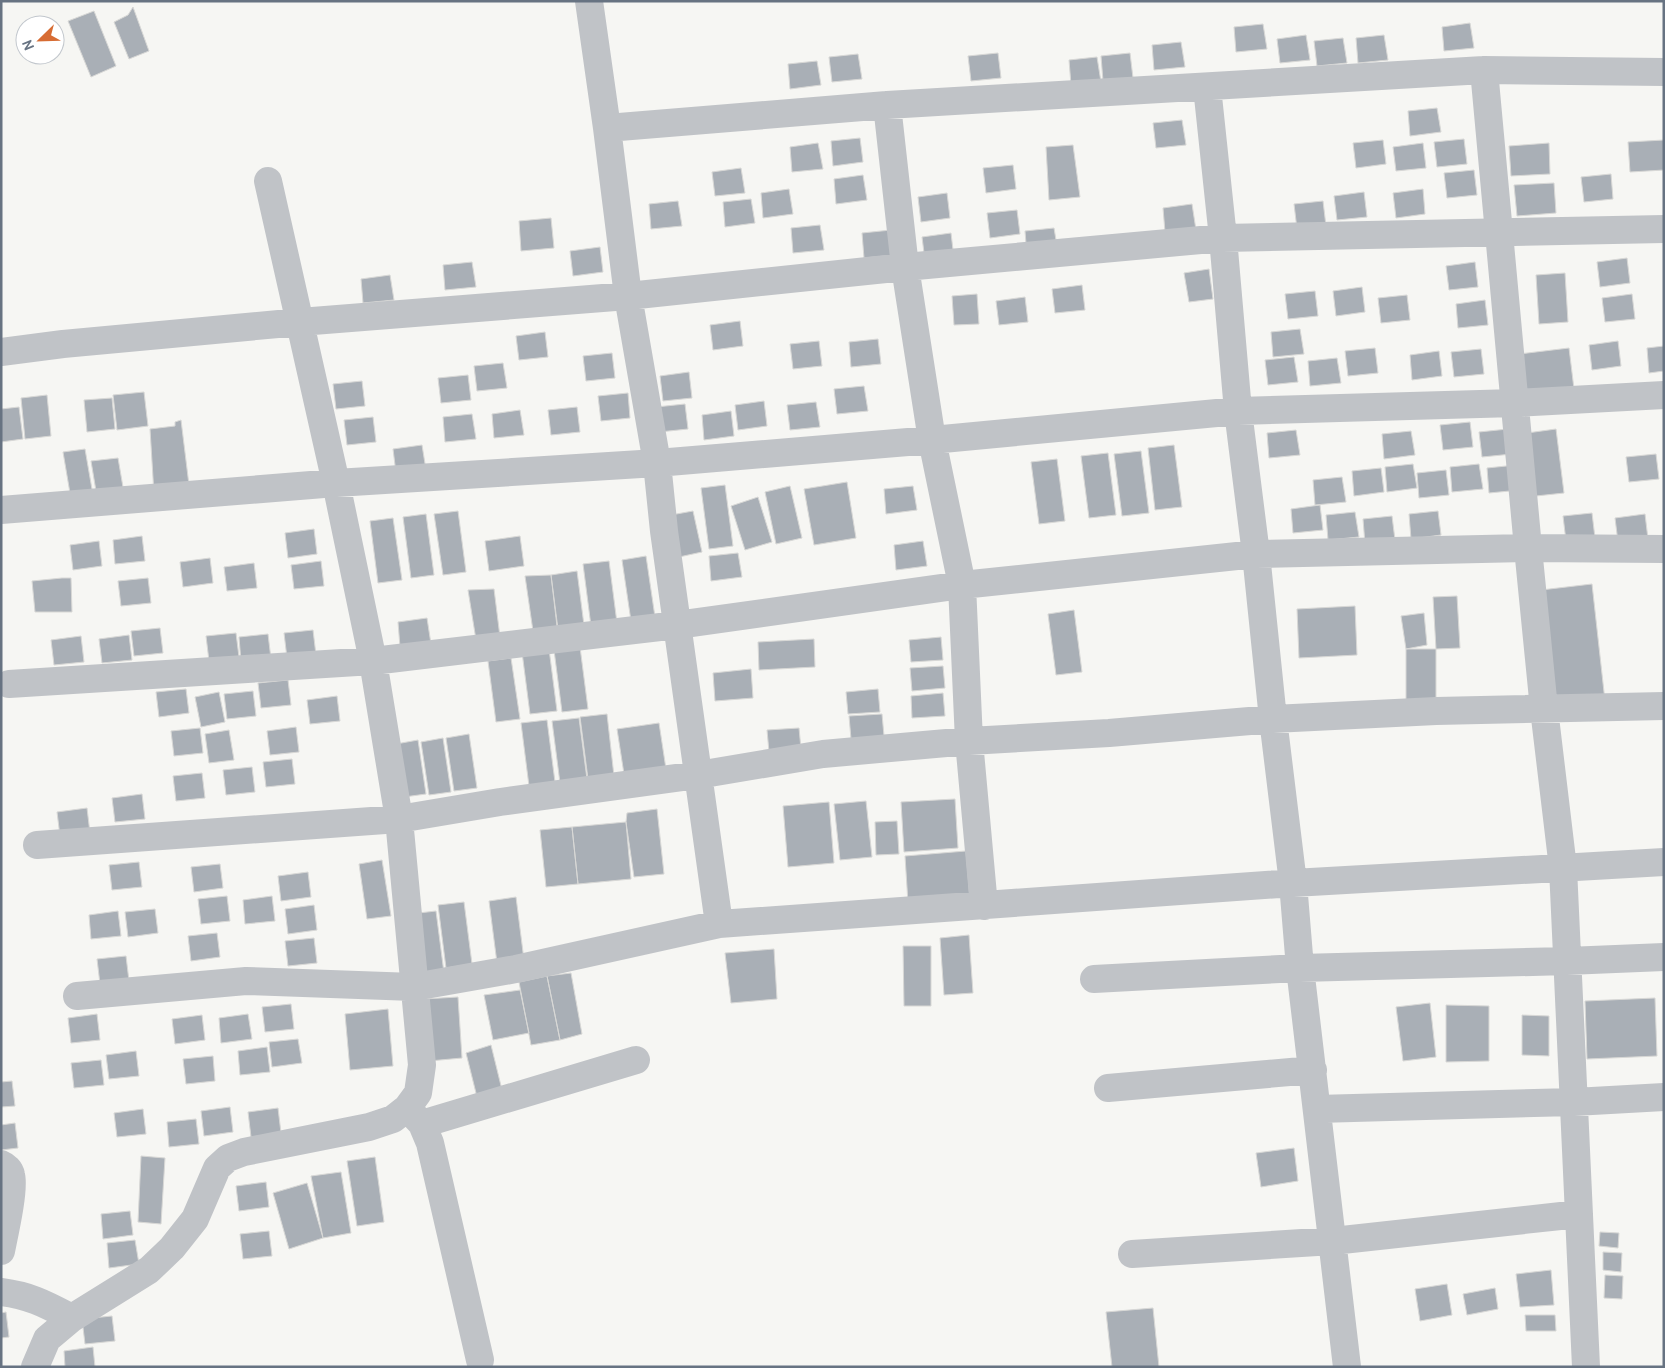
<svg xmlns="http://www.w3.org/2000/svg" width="1665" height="1368" viewBox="0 0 1665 1368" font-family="Cabin,sans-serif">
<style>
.building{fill:#a9afb6;stroke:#d8d8d6}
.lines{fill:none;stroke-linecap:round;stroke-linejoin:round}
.street{stroke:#c0c3c7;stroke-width:28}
</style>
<rect width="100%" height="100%" fill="#f6f6f3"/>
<!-- building -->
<path class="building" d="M133 7 149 51 129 59 114 22 128 15Z
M94 11 116 66 91 77 68 21Z
M1470 23 1474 48 1444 51 1442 27Z
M1263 24 1267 49 1236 52 1234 27Z
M1306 35 1310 60 1280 63 1277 39Z
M1384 35 1388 60 1358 63 1356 38Z
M1343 38 1347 63 1317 66 1314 41Z
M1181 42 1185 67 1154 70 1152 45Z
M998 53 1001 78 971 81 968 56Z
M1130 53 1133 78 1103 81 1101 56Z
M858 54 862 79 832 82 829 57Z
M1097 57 1101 82 1071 85 1069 60Z
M817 61 821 85 790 89 788 64Z
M1437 108 1441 132 1410 136 1408 111Z
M1182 120 1186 145 1156 148 1153 123Z
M860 138 863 162 833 166 831 141Z
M1464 139 1467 164 1437 167 1434 142Z
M1383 140 1386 164 1356 168 1353 143Z
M1664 140V170L1630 172 1628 142Z
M818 143 823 169 792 172 790 147Z
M1423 143 1426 168 1396 171 1393 147Z
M1549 143 1550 174 1511 176 1509 146Z
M1073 145 1080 197 1049 200 1046 147Z
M1013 165 1016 189 986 193 983 168Z
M741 168 745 193 715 196 712 172Z
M1474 170 1477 195 1447 198 1444 173Z
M1611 174 1613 199 1584 202 1581 177Z
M863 175 867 200 836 204 834 179Z
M1554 183 1556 213 1517 216 1514 185Z
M789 189 793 214 763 218 761 193Z
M1423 189 1425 214 1396 218 1393 193Z
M1364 192 1367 217 1337 220 1334 196Z
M947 193 950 218 921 222 918 197Z
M751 199 755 223 725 227 723 202Z
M678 201 682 226 651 229 649 204Z
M1323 201 1326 226 1297 229 1294 204Z
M1192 204 1196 230 1165 232 1163 208Z
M1017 210 1020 234 990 238 987 213Z
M551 218 554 248 521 251 519 221Z
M820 225 824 250 793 253 791 228Z
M1054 228 1058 252 1027 256 1025 231Z
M891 230 895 255 864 258 862 233Z
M951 233 954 258 925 261 922 237Z
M600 247 603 272 573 276 570 251Z
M1627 258 1630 283 1600 287 1597 262Z
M472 262 476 287 445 290 443 265Z
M1475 262 1478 287 1449 290 1446 266Z
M1209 269 1213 299 1189 302 1184 273Z
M1565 273 1568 322 1539 324 1536 275Z
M390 275 394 300 363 303 361 279Z
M1082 285 1085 310 1055 313 1052 289Z
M1362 287 1365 312 1336 316 1333 291Z
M1315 291 1318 316 1288 319 1285 294Z
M977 294 979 324 954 325 952 296Z
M1632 294 1635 319 1605 322 1602 298Z
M1407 295 1410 320 1381 323 1378 298Z
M1025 297 1028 322 999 325 996 301Z
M1485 300 1488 325 1458 328 1456 304Z
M740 321 743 346 713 350 710 325Z
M1300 329 1304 354 1273 357 1271 332Z
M545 332 548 357 519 360 516 336Z
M878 339 881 364 851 367 849 342Z
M819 341 822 366 793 369 790 344Z
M1618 341 1621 366 1592 370 1589 345Z
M1664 346V371L1649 373 1647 348Z
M1375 348 1378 373 1348 376 1345 351Z
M1569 348 1574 389 1524 395 1519 354Z
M1481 349 1484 374 1454 377 1451 352Z
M1439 351 1442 376 1412 380 1410 355Z
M612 353 615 378 586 381 583 356Z
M1294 357 1298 382 1268 385 1265 360Z
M1337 358 1341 383 1310 386 1308 361Z
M503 363 507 388 477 391 474 366Z
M689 372 692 398 663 401 660 376Z
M468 375 471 400 441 403 438 378Z
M362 381 365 406 336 409 333 384Z
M864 386 868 411 837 414 834 389Z
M144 392 148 426 117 430 113 395Z
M628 393 630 418 601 421 598 396Z
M47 395 51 436 25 439 21 398Z
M112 398 115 429 87 432 84 400Z
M764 401 767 426 738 430 735 405Z
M816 402 820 427 790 430 787 405Z
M685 404 688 429 659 432 656 407Z
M19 407 23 439 1 442V409Z
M577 407 580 432 551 435 548 410Z
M520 410 524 435 494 438 492 414Z
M731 411 734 436 704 440 702 415Z
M472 414 476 439 445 442 443 417Z
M373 417 376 442 347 445 344 420Z
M181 420 189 485 154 494 150 429 175 426V422Z
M1470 422 1473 447 1443 450 1440 425Z
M1508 429 1512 454 1482 457 1479 432Z
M1556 429 1564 493 1536 496 1527 433Z
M1296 430 1300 455 1269 458 1267 433Z
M1411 431 1415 455 1384 459 1382 434Z
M422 445 426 470 396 473 393 449Z
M1174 445 1182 507 1155 510 1148 448Z
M85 449 93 495 71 499 63 452Z
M1141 451 1149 513 1122 516 1114 454Z
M1108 453 1116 515 1089 518 1081 456Z
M1656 454 1659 479 1629 482 1626 457Z
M118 458 124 493 97 497 91 461Z
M1057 459 1065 521 1039 524 1031 462Z
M1413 464 1417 488 1387 492 1385 467Z
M1479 464 1483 489 1452 492 1450 467Z
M1516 465 1520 490 1489 493 1487 468Z
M1381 468 1384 492 1354 496 1352 471Z
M1446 470 1449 495 1419 498 1417 473Z
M1342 477 1346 502 1315 505 1313 480Z
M847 482 856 538 814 545 804 489Z
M725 485 733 546 709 549 701 488Z
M790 486 802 538 776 544 765 492Z
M913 486 917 510 886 514 884 489Z
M758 497 772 542 745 550 731 506Z
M1320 505 1323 530 1293 533 1291 509Z
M458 511 466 572 443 575 434 514Z
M693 511 702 552 679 557 671 515Z
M1438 511 1441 535 1411 539 1409 514Z
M1355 512 1359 537 1328 540 1326 515Z
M1592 513 1595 538 1566 541 1563 516Z
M426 514 434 575 411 578 403 517Z
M1645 514 1648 539 1618 542 1615 518Z
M1392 516 1395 540 1365 544 1363 519Z
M393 518 402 580 378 583 370 521Z
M314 529 317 554 288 558 285 533Z
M142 536 145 561 115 564 113 540Z
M520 536 524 566 489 571 485 541Z
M99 541 102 566 73 570 70 545Z
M923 541 927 566 896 570 894 545Z
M738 553 742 577 711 581 709 556Z
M646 556 655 617 631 621 622 560Z
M210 558 213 583 183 587 180 562Z
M321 561 324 586 294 589 291 565Z
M609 561 617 623 591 626 583 564Z
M254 563 257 588 227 591 224 567Z
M577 571 585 633 559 637 551 575Z
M551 575 558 635 534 638 525 576Z
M62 578H71L72 612H35L32 581Z
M148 578 151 603 121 606 118 581Z
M1592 584 1605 701 1553 706 1541 590Z
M494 589 501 645 477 646 468 590Z
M1457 596 1460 648 1436 649 1433 597Z
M1355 606 1357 655 1299 658 1297 609Z
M1074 610 1082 672 1056 675 1048 614Z
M1424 613 1427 645 1406 649 1401 616Z
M427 618 431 644 400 647 398 622Z
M160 628 163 653 134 656 131 631Z
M313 630 316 655 287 658 284 633Z
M236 633 239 657 209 661 206 636Z
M268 634 271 659 241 662 239 637Z
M129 635 132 660 102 663 99 639Z
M81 636 84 662 54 665 51 640Z
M941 637 943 660 911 662 909 640Z
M814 639 815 667 759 670 758 642Z
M580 647 588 709 562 712 554 650Z
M549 649 557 711 530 714 522 652Z
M1406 649H1436V711L1406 710Z
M511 658 520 719 496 722 488 661Z
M943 666 945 688 912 691 910 668Z
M751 669 753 698 715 701 713 673Z
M288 680 291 705 261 708 258 683Z
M186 689 189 713 159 717 156 692Z
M878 689 880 712 848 714 846 692Z
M253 691 256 716 227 719 224 694Z
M219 692 225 722 201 727 195 697Z
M943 693 945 716 912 718 911 696Z
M337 696 340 721 310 724 307 700Z
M607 714 614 776 588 779 580 717Z
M882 714 884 736 851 739 849 716Z
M579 718 587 779 560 783 552 721Z
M547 720 555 782 529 786 521 723Z
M659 723 666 769 624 774 617 729Z
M296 727 299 752 270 755 267 731Z
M200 728 203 753 174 756 171 731Z
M799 728 801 749 769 752 767 730Z
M229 730 234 760 209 763 205 734Z
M469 734 477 788 454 791 446 738Z
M443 738 451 792 429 795 421 742Z
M418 740 426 794 404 797 396 744Z
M292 759 295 784 266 787 263 762Z
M252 767 255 792 226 795 223 770Z
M202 773 205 798 176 801 173 776Z
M142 794 145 819 115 822 112 798Z
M955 799 958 848 904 852 901 802Z
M866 801 872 857 840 860 834 804Z
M829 802 834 863 788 867 783 806Z
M87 808 90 833 60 836 57 812Z
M657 809 664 874 634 877 626 822 627 813Z
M897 821 899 854 876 855 875 822Z
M626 822 631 879 578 884 572 827Z
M572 827 578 884 546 887 540 830Z
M966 851 970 899 908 903 905 856Z
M382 860 391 916 367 919 359 864Z
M139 862 142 887 112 890 109 865Z
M220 864 223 888 194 892 191 867Z
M308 872 311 897 281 901 278 876Z
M227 896 230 921 201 924 198 899Z
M272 896 275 921 245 924 243 900Z
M516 897 524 960 497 963 489 901Z
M464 902 472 964 446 968 438 905Z
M314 905 317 930 288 934 285 909Z
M155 909 158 933 128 937 125 912Z
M118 911 121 936 91 939 89 915Z
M436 911 444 973 418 976 410 914Z
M217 933 220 957 191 961 188 936Z
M969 935 973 993 944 995 940 938Z
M314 938 317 963 288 966 285 941Z
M903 946H931V1006H904Z
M774 949 777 999 731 1003 725 953Z
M126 956 129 981 100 984 97 959Z
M571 973 582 1034 560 1040 547 976Z
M547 976 560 1040 531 1045 519 982Z
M520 990 529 1033 493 1040 484 995Z
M458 997 462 1058 429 1061 424 999Z
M1655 998 1657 1056 1587 1059 1585 1001Z
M1430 1003 1436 1057 1403 1061 1396 1007Z
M291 1004 294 1029 265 1032 262 1007Z
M1446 1005 1489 1006V1061L1446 1062Z
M388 1009 393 1066 350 1070 345 1014Z
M97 1014 100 1040 71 1043 68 1018Z
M248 1014 252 1039 221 1043 219 1018Z
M202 1015 205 1040 175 1044 172 1019Z
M1522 1015 1549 1016V1056L1522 1055Z
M298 1039 302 1063 272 1067 269 1042Z
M491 1045 503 1094 478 1101 466 1053Z
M267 1047 270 1072 240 1075 238 1051Z
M136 1051 139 1076 109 1079 106 1055Z
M213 1056 215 1081 186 1084 183 1059Z
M101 1060 104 1085 74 1088 71 1063Z
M12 1081 15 1106 1 1107V1082Z
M230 1107 233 1132 204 1136 201 1111Z
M278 1108 281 1133 251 1137 248 1112Z
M143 1109 146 1134 117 1137 114 1113Z
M196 1119 199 1144 169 1147 167 1122Z
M15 1123 18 1148 1 1150V1125Z
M1294 1148 1298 1181 1261 1187 1256 1153Z
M141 1156 165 1158 161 1224 138 1222Z
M375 1157 384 1222 357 1226 347 1161Z
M341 1172 351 1233 323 1238 311 1176Z
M266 1182 269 1207 239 1211 236 1186Z
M307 1183 323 1238 289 1249 273 1193Z
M130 1211 133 1235 103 1239 101 1214Z
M269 1231 272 1256 243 1259 240 1234Z
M1600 1232 1619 1233 1618 1248 1599 1246Z
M135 1240 139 1264 109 1268 107 1243Z
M1603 1252 1622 1253 1621 1272 1603 1270Z
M1551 1270 1554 1305 1520 1307 1516 1274Z
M1605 1275 1623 1276 1622 1299 1604 1298Z
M1447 1284 1452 1315 1420 1321 1415 1289Z
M1495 1288 1498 1309 1467 1315 1463 1294Z
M1153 1308 1159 1367H1112L1106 1312Z
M6 1312 9 1337 1 1338V1313Z
M1525 1315H1555L1556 1331H1526Z
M112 1316 115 1341 85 1344 82 1319Z
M93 1347 95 1367H65L64 1351Z"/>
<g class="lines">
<!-- street -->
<path class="street" d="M589 1 607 128 887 105 1484 70 1664 72
M1484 70 1528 548 1544 709 1563 868 1586 1367
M1207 87 1223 238 1238 411 1256 554 1273 719 1293 883 1300 968 1347 1367
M887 105 905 267 932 440 962 585 969 741 984 906
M607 128 628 296 657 463 664 531 719 924
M1 352 63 344 300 322 628 296 905 267 1223 238 1664 229
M1 510 336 483 657 463 932 440 1238 411 1515 403 1664 395
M9 684 373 661 677 625 962 585 1256 554 1528 548 1664 549
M37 845 399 819 500 802 698 775 823 754 969 741 1109 733 1273 719 1436 711 1664 706
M1094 979 1300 968 1567 961 1664 957
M77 996 246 981 414 987 516 969 719 924 1293 883 1664 862
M1108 1088 1313 1070
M407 1108 422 1124 430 1143 480 1360
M1317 1109 1574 1102 1664 1097
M422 1124 636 1060
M1 1164C6 1166 10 1170 11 1175 15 1188 4 1236 1 1251
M1132 1254 1333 1241 1579 1214
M1 1292C31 1296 45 1304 72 1318
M35 1367 47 1339 72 1318 149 1270 172 1248 195 1219 217 1168 228 1158 244 1152 369 1127 393 1119 407 1108 418 1093 422 1065 399 819 373 661 336 483 268 181"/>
</g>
<!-- border -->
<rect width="1665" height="1368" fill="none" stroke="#677382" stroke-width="5"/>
<!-- north arrow -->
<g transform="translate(40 40) rotate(247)"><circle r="24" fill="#ffffff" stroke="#c2c7cd"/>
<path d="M0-4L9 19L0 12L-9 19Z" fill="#d76c33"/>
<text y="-8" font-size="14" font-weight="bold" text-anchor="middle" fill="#677382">N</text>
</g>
</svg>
